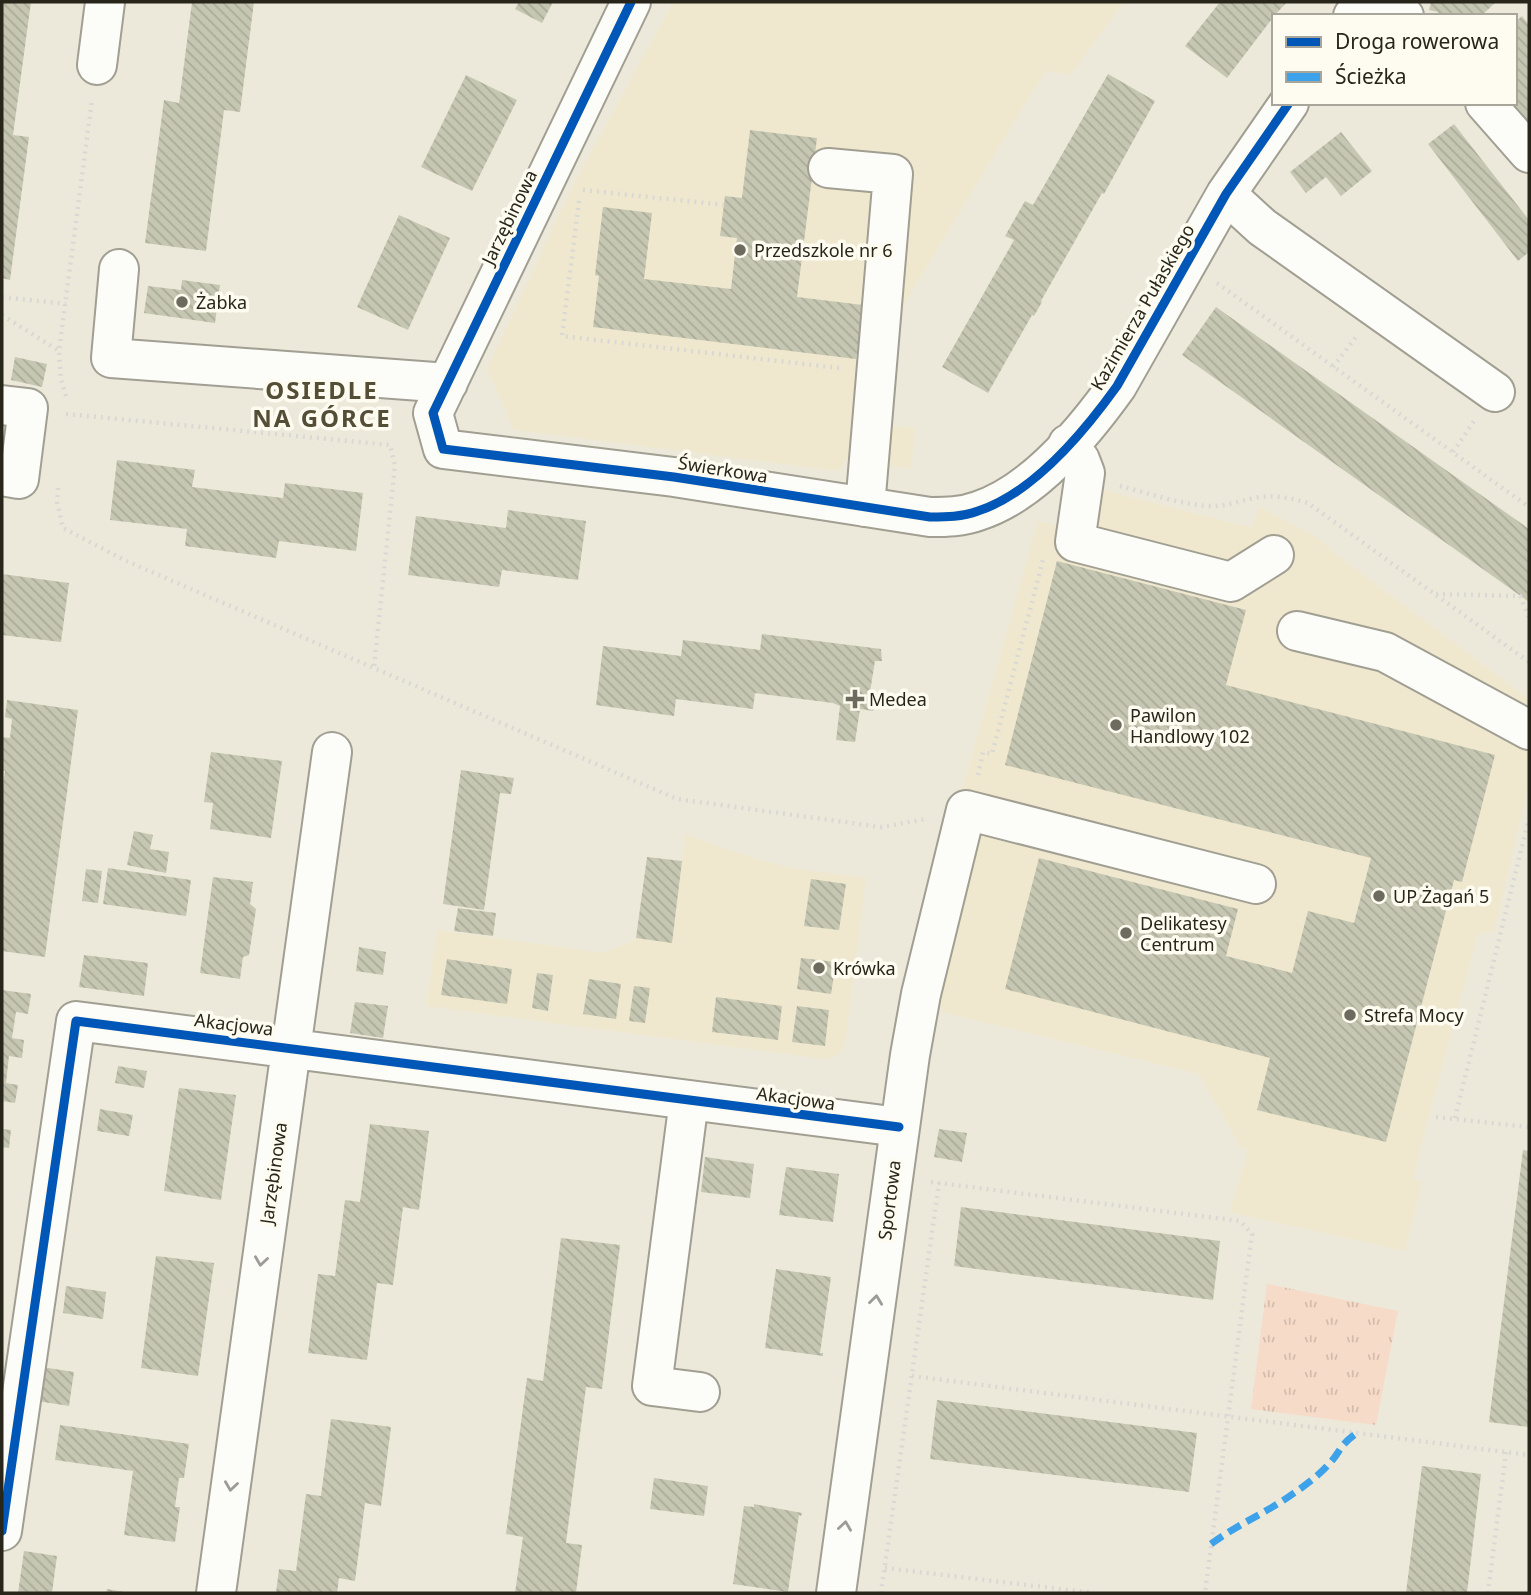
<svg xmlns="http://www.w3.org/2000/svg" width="1531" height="1595" viewBox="0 0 1531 1595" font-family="'Noto Sans',sans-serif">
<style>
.built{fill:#efe8ce}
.park{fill:url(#park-tufts)}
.building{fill:url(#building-back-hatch)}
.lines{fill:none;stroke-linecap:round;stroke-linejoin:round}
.minor-casing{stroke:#a19e92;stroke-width:42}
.path{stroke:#d9d8d4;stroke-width:4.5;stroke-dasharray:2 5;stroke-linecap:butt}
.minor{stroke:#fcfcf9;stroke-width:38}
.quiet{stroke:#3ea2ea;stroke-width:7;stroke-dasharray:14 7;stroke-linecap:butt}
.cycleway-casing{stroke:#fefbf0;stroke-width:13}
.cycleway{stroke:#0057b8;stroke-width:9}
.oneway{stroke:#9d9b95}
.poi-dot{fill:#6d6a5e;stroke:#fefbf0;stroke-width:2.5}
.labels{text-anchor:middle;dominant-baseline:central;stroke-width:7;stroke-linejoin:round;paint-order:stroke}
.street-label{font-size:18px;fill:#28251b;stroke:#fefbf0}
.poi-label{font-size:18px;fill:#28251b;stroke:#fefbf0;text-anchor:start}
.district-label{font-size:24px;font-weight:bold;letter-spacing:2px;fill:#544e36;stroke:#fefbf0}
</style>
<defs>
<pattern id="park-tufts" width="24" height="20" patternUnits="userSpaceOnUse" patternTransform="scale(1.75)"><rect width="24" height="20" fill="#f6dbc8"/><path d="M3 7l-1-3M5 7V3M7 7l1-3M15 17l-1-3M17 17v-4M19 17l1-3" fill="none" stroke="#d3bcab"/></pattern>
<pattern id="building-back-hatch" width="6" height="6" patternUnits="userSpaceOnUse" patternTransform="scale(1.75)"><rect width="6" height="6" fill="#c6c7b2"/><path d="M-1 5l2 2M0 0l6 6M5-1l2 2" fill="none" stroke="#aaab98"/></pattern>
</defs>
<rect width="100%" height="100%" fill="#ede9da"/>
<!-- built -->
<path class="built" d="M673 2H1124L1071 74 1045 71 900 311 890 426 915 428 911 469 846 459 839 471 514 430 487 369 571 189Z
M1096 488 1251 528 1260 507 1321 540 1334 553 1529 699V739L1525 748 1529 750V784L1494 932 1478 933 1429 1115 1413 1179 1422 1182 1405 1251 1229 1212 1248 1151 1241 1148 1199 1074 942 1012 939 996 961 794 1038 521 1064 527Z
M685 834 753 858 791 868 866 878 845 1046 838 1055 824 1059 426 1006 437 930 605 953 636 939 647 856 682 861Z"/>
<!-- park -->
<path class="park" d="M1267 1284 1398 1311 1376 1425 1251 1409Z"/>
<!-- building -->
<path class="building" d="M2 2H31L13 135 29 137 10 280 2 278Z
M192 2H254L240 112 224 110 206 251 145 243 164 100 179 103Z
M519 2H553L542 23 515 9Z
M1220 2H1287L1274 16 1227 78 1185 46Z
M1431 2H1496L1481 16H1437L1438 12 1429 10Z
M1522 16 1529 25V123L1511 103H1515V22Z
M1108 74 1155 101 1104 194 1102 193 1041 301 1042 302 1034 316 1032 315 988 393 942 367 1014 240 1005 236 1025 201 1033 205Z
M466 75 517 100 472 191 421 167Z
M1454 124 1529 220V252L1518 261 1428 144Z
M750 130 817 138 797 297 863 305 856 359 593 327 599 276 595 275 603 207 652 213 644 279 731 289 737 238 720 236 725 196 742 198Z
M1341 132 1372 171 1341 196 1326 177 1306 193 1290 172Z
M399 215 450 238 408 330 357 307Z
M182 280 220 285 215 323 144 313 148 286 181 290Z
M1216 307 1529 529V602L1182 355Z
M15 357 47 364 42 387 11 380Z
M117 460 195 470 192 487 283 498 285 483 363 493 356 551 279 541 276 558 185 546 187 529 110 520Z
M508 510 586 521 578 580 502 570 499 587 408 575 416 516 506 528Z
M1057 561 1246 610 1226 685 1495 755 1462 882 1454 880 1386 1142 1257 1110 1270 1058 1005 989 1039 858 1238 909 1226 956 1292 973 1308 911 1354 923 1371 858 1005 765Z
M2 574 69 583 61 642 2 635Z
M762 634 881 649 882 661H875L869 698 877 699 876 706 873 711 860 709 855 742 836 740 840 706 833 703 755 693 753 709 676 699 674 716 596 705 603 646 681 656 683 640 760 650Z
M7 700 78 710 45 957 2 951V790L5 771 2 770V737L10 738 12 719 5 717Z
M211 752 282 761 271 838 210 829 213 803 204 802Z
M461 770 514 778 511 794 500 793 484 910 443 904Z
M134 831 153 835 150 849 169 852 166 873 127 865Z
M647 857 682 861 672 943 636 938Z
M108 868 191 880 186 916 103 904Z
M86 869 102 871 98 903 82 901Z
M213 877 253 882 250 904 256 909 249 955 243 957 240 979 200 973Z
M811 879 846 884 839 930 804 926Z
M458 908 496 913 493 936 454 931Z
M359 947 386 952 383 975 356 971Z
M84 955 148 963 144 996 79 987Z
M801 958 836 962 831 994 797 989Z
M447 959 512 969 507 1004 441 995Z
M537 973 553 975 548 1011 532 1008Z
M589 979 621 984 616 1019 583 1014Z
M634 986 650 988 645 1023 629 1021Z
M2 990 31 994 28 1014 16 1012 12 1038 24 1040 22 1058 9 1056 6 1083 18 1085 15 1103 2 1101Z
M716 997 782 1006 778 1040 712 1032Z
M355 1002 388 1006 383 1038 350 1033Z
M797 1006 829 1010 825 1046 792 1042Z
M118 1066 147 1071 144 1088 115 1083Z
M179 1088 236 1095 221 1200 164 1191Z
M100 1109 133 1115 129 1136 97 1131Z
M370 1124 429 1131 419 1210 403 1207 393 1285 377 1283 367 1360 308 1353 318 1274 335 1276 345 1200 360 1202Z
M2 1129 11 1130 9 1148 2 1147Z
M939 1129 967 1133 962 1162 934 1157Z
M1523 1150 1529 1151V1427L1489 1422Z
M705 1157 754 1164 750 1198 701 1192Z
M786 1167 839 1174 833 1222 779 1215Z
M961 1207 1220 1241 1213 1300 954 1266Z
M561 1238 620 1245 602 1389 586 1387 566 1543 582 1545 576 1593H515L523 1537 506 1534 527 1378 543 1381Z
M156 1256 214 1263 198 1376 141 1368Z
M776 1269 831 1277 820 1353H823V1356L765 1348Z
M66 1286 106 1292 103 1319 63 1313Z
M42 1367 74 1372 69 1406 37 1401Z
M937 1400 1197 1433 1189 1492 930 1459Z
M331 1419 391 1427 381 1506 365 1503 355 1581 339 1578 337 1593H276L279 1569 296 1571 306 1494 321 1496Z
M60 1425 189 1444 184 1478H179L175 1507H180L175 1542 124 1535 133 1471 55 1460Z
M1422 1466 1481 1474 1467 1593H1406Z
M654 1478 708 1486 704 1516 650 1509Z
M754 1504 802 1513 801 1516 799 1515 788 1592 733 1584 744 1506 754 1507Z
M24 1551 57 1556 52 1593H18Z
M107 1589 124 1592V1593H106Z"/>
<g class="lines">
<!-- minor casing -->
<g class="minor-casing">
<path id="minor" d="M631 2 433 413 443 449 674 477 930 517C946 517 962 517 978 511 1034 493 1084 432 1117 386L1226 194 1289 103
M1388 2 1404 16
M1353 16 1364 2
M97 65 105 2
M1485 103 1529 153
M828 168 893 174 865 507
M1226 194 1262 227 1495 392
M119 269 111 358 448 383
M2 405 28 408 19 479 2 476
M1068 444 1080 460 1085 473 1075 542 1231 582 1274 555
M1297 631 1385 652 1529 730
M689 1100 652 1386 700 1392
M2 1531 76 1021 899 1127
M216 1593 332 752
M836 1593 910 1055 921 994 966 810 1256 884"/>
</g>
<!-- path -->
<path class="path" d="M583 190 724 205
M579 201 562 336 839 368
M803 246 851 252
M1217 283 1529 507
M2 297 66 304
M2 315 59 351
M1333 367 1356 337
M66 396 61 380 59 351 92 100
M66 414 390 445 395 465 374 667
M1453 452 1474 421
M1120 486C1149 493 1187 507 1216 506 1229 505 1241 501 1254 498 1271 494 1291 498 1308 503L1529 662
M58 488 57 502 63 528 124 560 677 799 881 827 926 819
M1436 594 1520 596 1529 617
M978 775 983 752 992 754 1043 560
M1436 1117 1529 1127
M1455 1118 1529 818
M931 1182 1240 1221 1252 1234 1205 1593
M912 1376 1529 1455
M885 1568 1094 1593
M881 1593 939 1183
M1488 1593 1506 1452"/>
<!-- minor -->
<use href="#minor" class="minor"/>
<!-- quiet -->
<path class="quiet" d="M1211 1544C1238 1524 1268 1512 1294 1493 1306 1485 1319 1475 1328 1465 1341 1452 1338 1446 1357 1433"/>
<!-- cycleway casing -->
<g class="cycleway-casing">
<path id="cycleway" d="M631 2 433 413 443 449 674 477 930 517C946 517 962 517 978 511 1034 493 1084 432 1117 386L1226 194 1289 103
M2 1531 76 1021 899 1127"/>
</g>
<!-- cycleway -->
<use href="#cycleway" class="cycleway"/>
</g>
<!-- one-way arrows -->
<defs><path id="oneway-chevron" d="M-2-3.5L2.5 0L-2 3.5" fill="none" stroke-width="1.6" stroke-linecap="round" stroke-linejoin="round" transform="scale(1.75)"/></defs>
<g class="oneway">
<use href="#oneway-chevron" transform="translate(261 1261) rotate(98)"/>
<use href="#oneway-chevron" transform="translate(876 1300) rotate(-83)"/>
<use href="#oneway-chevron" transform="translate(231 1486) rotate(98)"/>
<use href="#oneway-chevron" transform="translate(845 1526) rotate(-82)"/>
</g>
<!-- markers -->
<g class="poi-dot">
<circle cx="740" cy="250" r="7"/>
<circle cx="182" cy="302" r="7"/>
<path d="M851.5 688.5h7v7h7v7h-7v7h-7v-7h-7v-7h7z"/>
<circle cx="1116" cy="725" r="7"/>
<circle cx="1379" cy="896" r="7"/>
<circle cx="1126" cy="933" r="7"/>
<circle cx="819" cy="968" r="7"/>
<circle cx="1350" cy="1015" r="7"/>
</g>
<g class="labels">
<!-- street labels -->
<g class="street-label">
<text transform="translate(509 217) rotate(-64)">Jarzębinowa</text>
<text transform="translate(1142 307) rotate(-60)">Kazimierza Pułaskiego</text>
<text transform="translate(723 469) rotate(9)">Świerkowa</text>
<text transform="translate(234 1024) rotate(7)">Akacjowa</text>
<text transform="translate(796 1098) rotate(8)">Akacjowa</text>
<text transform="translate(273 1173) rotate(-82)">Jarzębinowa</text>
<text transform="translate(889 1200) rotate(-83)">Sportowa</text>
</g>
<!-- poi labels -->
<g class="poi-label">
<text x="754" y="250">Przedszkole nr 6</text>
<text x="196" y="302">Żabka</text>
<text x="869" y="699">Medea</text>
<text x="1130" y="715">Pawilon<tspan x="1130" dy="21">Handlowy 102</tspan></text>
<text x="1393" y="896">UP Żagań 5</text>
<text x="1140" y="923">Delikatesy<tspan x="1140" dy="21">Centrum</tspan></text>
<text x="833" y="968">Krówka</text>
<text x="1364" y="1015">Strefa Mocy</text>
</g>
<!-- district labels -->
<g class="district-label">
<text x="322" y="389">OSIEDLE<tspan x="322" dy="28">NA GÓRCE</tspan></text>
</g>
</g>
<!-- border -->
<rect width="1531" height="1595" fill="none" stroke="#28251b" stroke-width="7"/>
<!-- legend -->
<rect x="1272" y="14" width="245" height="91" fill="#fefbf0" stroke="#a8a59b" stroke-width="2"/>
<rect x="1286" y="37" width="35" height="10" fill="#0057b8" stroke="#a8a59b" stroke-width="2"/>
<text x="1335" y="49" font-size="21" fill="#28251b">Droga rowerowa</text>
<rect x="1286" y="72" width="35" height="10" fill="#3ea2ea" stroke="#a8a59b" stroke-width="2"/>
<text x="1335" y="84" font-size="21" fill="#28251b">Ścieżka</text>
</svg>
